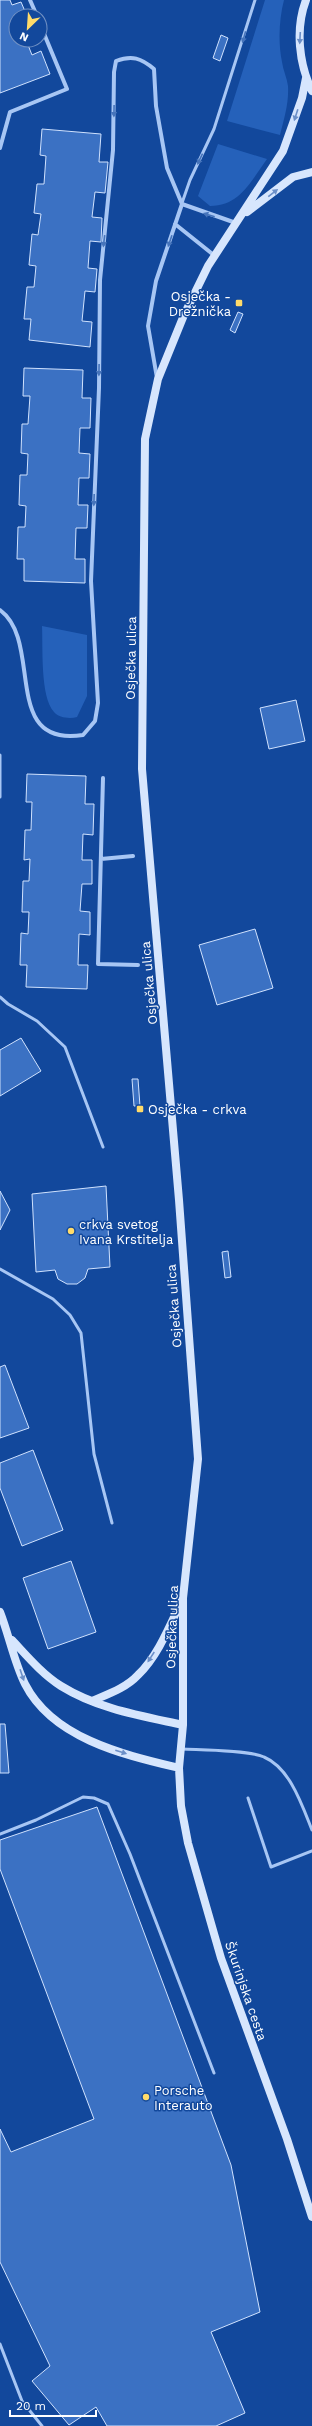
<svg xmlns="http://www.w3.org/2000/svg" width="312" height="2426" viewBox="0 0 312 2426" font-family="'Work Sans',sans-serif">
<style>
.green{fill:#2561ba}
.building{fill:#3b71c3;stroke:#d0e2fe}
.lines{fill:none;stroke-linecap:round;stroke-linejoin:round}
.lane{stroke:#a7c6f4;stroke-width:3}
.street{stroke:#a7c6f4;stroke-width:4}
.secondary{stroke:#d7e6fd;stroke-width:8}
.oneway{fill:#4674bb}
.oneway2{fill:#6b8fc8}
.poi-dot{fill:#ffdb6a;stroke:#12489c;stroke-width:1.5}
.labels{text-anchor:middle;dominant-baseline:central;stroke-width:3;stroke-linejoin:round;paint-order:stroke}
.poi-label{font-size:13px;fill:#fff;stroke:#12489c;text-anchor:start}
.street-label{font-size:13px;fill:#fff;stroke:#12489c}
</style>
<rect width="100%" height="100%" fill="#12489c"/>
<!-- green -->
<path class="green" d="M265 0H284C279 19 278 43 282 62 283 70 287 78 288 86 289 103 284 119 280 135L227 121Z
M218 144 267 159C251 181 240 206 210 206L198 196Z
M42 626 87 635V696L77 717C70 719 59 718 54 712 40 697 43 647 42 626Z"/>
<!-- building -->
<path class="building" d="M0 0H10L12 5 21 2 27 16H16V40H26L32 55 41 51 50 74 0 93Z
M221 35 228 38 220 61 213 58Z
M42 129 101 134 99 162H108L105 193 95 192 92 217 102 218 101 242 90 241 88 268 97 269 95 292 85 291 82 321 92 322 90 347 29 340 31 319H24L27 287H34L36 266 29 265 32 234 38 235 41 214 34 213 37 184H44L46 156 40 155Z
M238 312 243 314 235 333 230 330Z
M24 368 83 370 82 398H91L90 428H80L79 453 90 454 89 478H79L78 505H88L87 528H76L75 559H85V583L24 581V559H17L18 527H25L26 506 19 505 20 475H27L28 454 21 453 22 424H28L30 396H23Z
M296 700 305 741 269 749 260 708Z
M27 774 86 776 85 804H94L93 835 83 834 82 860H92V884H82L80 911 90 912V935L79 934 78 965H88L87 989 26 987 27 965H20L21 933 28 934 29 912H22L23 881H29L30 859 24 860 25 830H31L32 802H26Z
M255 929 273 988 217 1005 199 945Z
M21 1038 41 1071 0 1096V1050Z
M132 1079H138L140 1106H134Z
M106 1186 110 1267 88 1269 85 1278 77 1284H67L58 1279 55 1270 36 1272 32 1194Z
M0 1191 10 1210 0 1230Z
M228 1251 231 1277 225 1278 222 1252Z
M5 1365 29 1428 0 1438V1367Z
M33 1450 63 1530 22 1546 0 1488V1463Z
M71 1561 96 1632 48 1649 23 1578Z
M0 1724H5L9 1773H0Z
M97 1807 231 2165 260 2312 211 2332 245 2413 216 2426H107L96 2407 69 2425 32 2381 50 2366 0 2262V2129L11 2152 94 2119 0 1869V1840Z"/>
<g class="lines">
<!-- lane -->
<path class="lane" d="M182 203 190 180 214 129 255 0
M0 755V797
M0 997 8 1004 37 1021 65 1047 103 1147
M0 1269 53 1299 70 1315 81 1333 94 1454 112 1523
M182 1749C201 1750 249 1750 264 1757 290 1768 302 1805 312 1830
M248 1798 271 1867 312 1851
M0 1834 36 1820 83 1797 94 1798 108 1804 130 1854 214 2073
M0 2344 22 2401 42 2426"/>
<!-- street -->
<path class="street" d="M30 0 37 16
M0 148 10 112 67 89 40 24
M182 204 236 223
M175 224 215 256
M0 610C44 642 0 748 83 735L95 721 98 703 91 581 99 388 100 280 113 150 114 72 116 61C132 55 141 58 154 69L156 106 167 168 182 204 156 281 148 326 157 378
M103 778 98 964 138 965
M101 859 133 856"/>
<!-- secondary -->
<path class="secondary" d="M306 0C295 29 299 64 312 91
M306 78 302 98 283 151 208 266 184 315 158 379 145 439 142 769 179 1200 198 1459 183 1598V1725L179 1768 181 1806 188 1843 221 1958 287 2139 312 2217
M247 212 293 177 312 172
M0 1612C9 1635 14 1662 25 1684 53 1739 125 1755 179 1768
M12 1640C27 1656 42 1674 61 1686 98 1709 142 1716 183 1725
M92 1701C108 1694 126 1688 138 1675 158 1656 170 1625 182 1600"/>
</g>
<!-- one-way arrows -->
<defs><path id="oneway-solid" d="M-6-.8H1V-3.2L6.5 0L1 3.2V.8H-6Z"/></defs>
<g class="oneway">
<use href="#oneway-solid" transform="translate(244 37) rotate(106)"/>
<use href="#oneway-solid" transform="translate(114 111) rotate(91)"/>
<use href="#oneway-solid" transform="translate(200 159) rotate(115)"/>
<use href="#oneway-solid" transform="translate(209 215) rotate(-162)"/>
<use href="#oneway-solid" transform="translate(104 241) rotate(97)"/>
<use href="#oneway-solid" transform="translate(170 241) rotate(109)"/>
<use href="#oneway-solid" transform="translate(99 370) rotate(91)"/>
<use href="#oneway-solid" transform="translate(94 500) rotate(92)"/>
</g>
<g class="oneway2">
<use href="#oneway-solid" transform="translate(300 38) rotate(93)"/>
<use href="#oneway-solid" transform="translate(296 115) rotate(108)"/>
<use href="#oneway-solid" transform="translate(273 193) rotate(-38)"/>
<use href="#oneway-solid" transform="translate(151 1657) rotate(123)"/>
<use href="#oneway-solid" transform="translate(22 1675) rotate(71)"/>
<use href="#oneway-solid" transform="translate(121 1752) rotate(18)"/>
</g>
<!-- markers -->
<g class="poi-dot">
<rect x="235" y="299" width="8" height="8" rx="2"/>
<rect x="136" y="1105" width="8" height="8" rx="2"/>
<circle cx="71" cy="1231" r="4"/>
<circle cx="146" cy="2097" r="4"/>
</g>
<g class="labels">
<!-- poi labels -->
<g class="poi-label">
<text x="231" y="296" text-anchor="end">Osječka -<tspan x="231" dy="15">Drežnička</tspan></text>
<text x="148" y="1109">Osječka - crkva</text>
<text x="79" y="1224">crkva svetog<tspan x="79" dy="15">Ivana Krstitelja</tspan></text>
<text x="154" y="2090">Porsche<tspan x="154" dy="15">Interauto</tspan></text>
</g>
<!-- street labels -->
<g class="street-label">
<text transform="translate(131 658) rotate(-89)">Osječka ulica</text>
<text transform="translate(149 983) rotate(-95)">Osječka ulica</text>
<text transform="translate(174 1306) rotate(-94)">Osječka ulica</text>
<text transform="translate(172 1627) rotate(-88)">Osječka ulica</text>
<text transform="translate(246 1991) rotate(71)">Škurinjska cesta</text>
</g>
</g>
<!-- north arrow -->
<g transform="translate(28 28) rotate(205)"><circle r="19" fill="#12489c" stroke="#7191c4"/>
<path d="M0-3L7 15L0 10L-7 15Z" fill="#ffdb6a"/>
<text y="-6" font-size="11" font-weight="bold" text-anchor="middle" fill="#ffffff">N</text>
</g>
<!-- scale -->
<path d="M10 2410v6h86v-6" fill="none" stroke="#ffffff" stroke-width="2"/>
<text x="16" y="2410" font-size="12" fill="#ffffff" stroke="#12489c" stroke-width="3" paint-order="stroke">20 m</text>
</svg>
